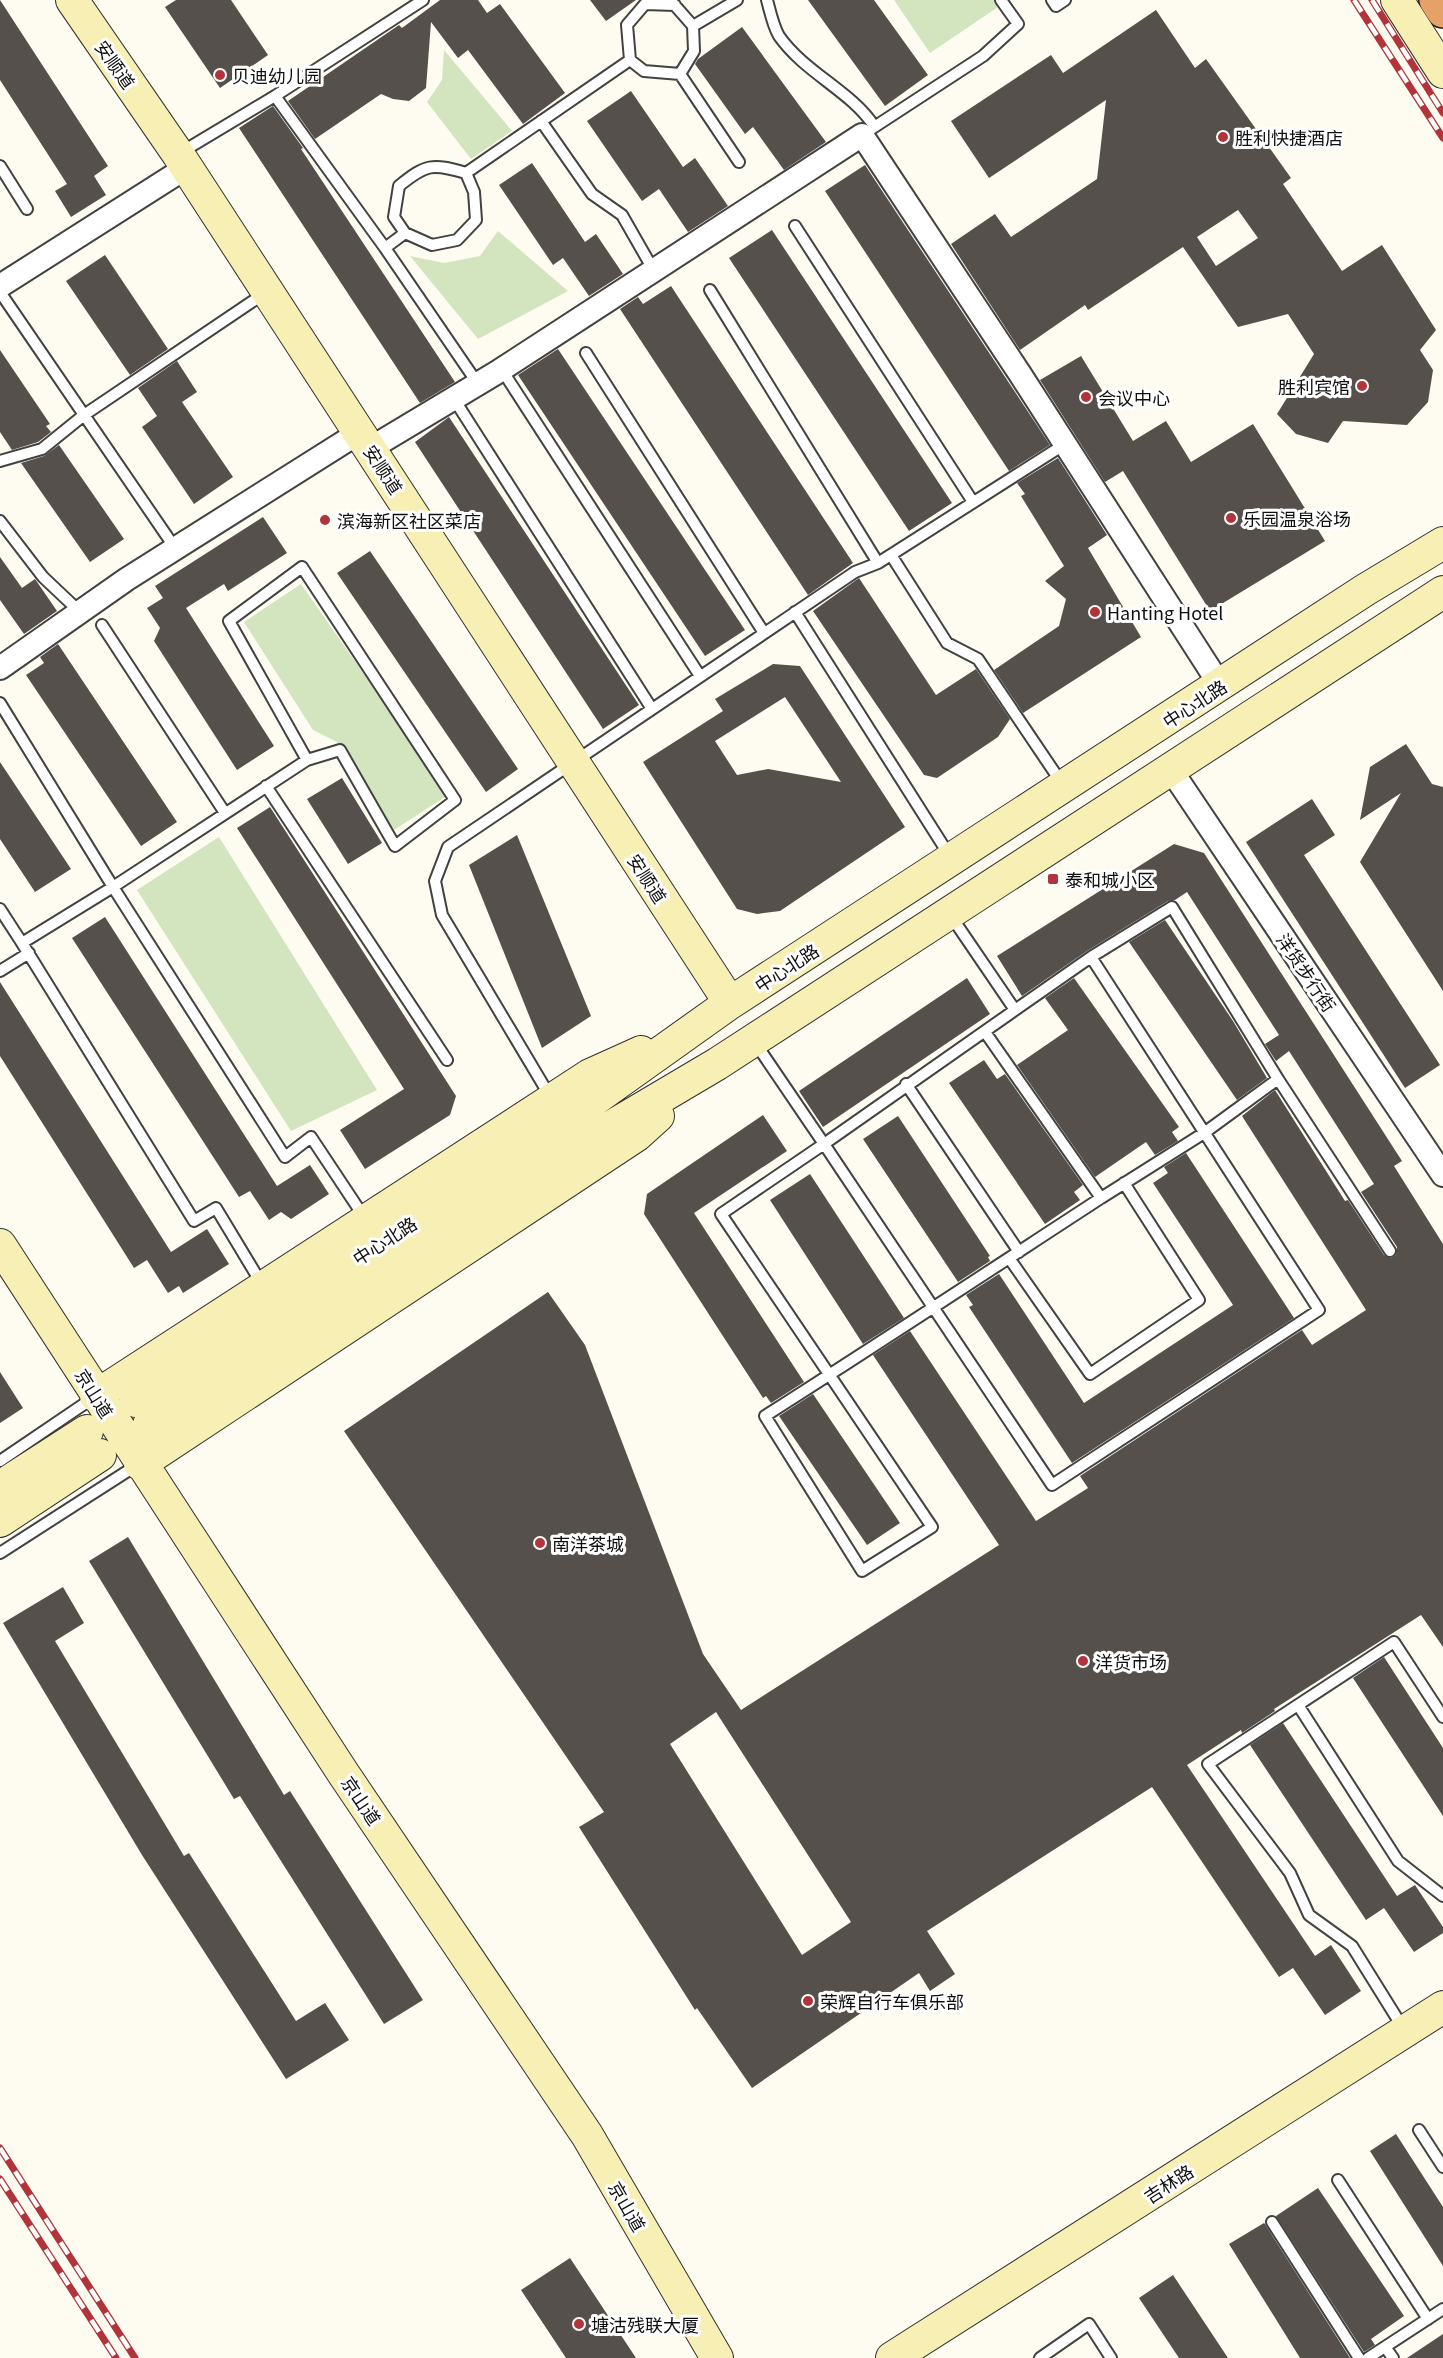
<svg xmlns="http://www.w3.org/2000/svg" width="1443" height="2358" viewBox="0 0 1443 2358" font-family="Georgia,'Noto Sans SC',serif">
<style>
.park{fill:#d2e5be}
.building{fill:#56504c;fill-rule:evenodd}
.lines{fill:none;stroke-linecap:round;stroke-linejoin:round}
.lane-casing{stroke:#424242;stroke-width:14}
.street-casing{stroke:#424242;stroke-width:26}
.secondary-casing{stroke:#313131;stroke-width:34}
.highway-casing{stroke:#202020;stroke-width:36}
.lane{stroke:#fff;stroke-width:10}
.street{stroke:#fff;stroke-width:22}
.secondary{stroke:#f7efb3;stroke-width:32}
.highway{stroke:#e5a168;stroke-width:33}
.rail-casing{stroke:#b1343b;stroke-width:7}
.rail{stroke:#fff;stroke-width:4.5;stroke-dasharray:14;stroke-linecap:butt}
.poi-dot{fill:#b1343b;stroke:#fff;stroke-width:2}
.labels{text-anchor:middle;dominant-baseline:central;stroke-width:6;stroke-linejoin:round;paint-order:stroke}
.street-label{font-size:18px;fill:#0f0f0f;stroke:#fff}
.poi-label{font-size:18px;fill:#0f0f0f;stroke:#fff;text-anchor:start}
</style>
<rect width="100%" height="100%" fill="#fefbf1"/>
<!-- park -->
<path class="park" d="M894 0H994L998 7 930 53Z
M444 50 512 131 471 159 427 102 442 80Z
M498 231 568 291 478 339 410 256 444 263 480 256Z
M301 584 448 795 394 830 337 742 313 730 244 622Z
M219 837 377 1090 291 1131 137 890Z"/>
<!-- building -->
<path class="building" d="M0 0 108 166 94 176 106 195 71 217 55 191 67 184 0 80Z
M176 0H231L268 55 220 88 165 7Z
M440 0H478L487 13 500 4 565 93 523 124 468 50 458 58 431 22 426 88 409 101 393 99 381 94 315 139 288 101 399 25 402 28Z
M590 0H636L606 21Z
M808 0H874L928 75 885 106Z
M1156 10 1195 68 1206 59 1291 178 1283 184 1342 271 1382 245 1436 330 1420 350 1433 370 1428 402 1407 425 1343 421 1328 443 1296 434 1277 414 1314 354 1288 314 1238 327 1183 247 1088 310 1085 305 1020 350 951 244 995 214 1011 237 1097 179 1106 100 989 178 951 121 1051 55 1063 73ZM1238 210 1258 238 1216 266 1197 237Z
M742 27 826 142 784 170 753 127 745 134 695 64 698 59Z
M631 91 683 167 695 158 728 206 688 232 659 189 642 201 587 121Z
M273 106 303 148 301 149 455 382 420 403 239 128Z
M532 163 585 242 596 234 623 274 589 296 563 258 553 265 499 185Z
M865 165 1050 445 1009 471 825 191Z
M772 230 952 503 909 531 729 258Z
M105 255 168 349 130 375 66 281Z
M671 286 853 563 808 595 620 309 638 297 643 304Z
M558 349 745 630 705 656 518 375Z
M0 350 50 424 46 426 51 432 38 442 12 450 0 432Z
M1081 356 1133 441 1166 421 1191 462 1253 424 1325 541 1210 611 1123 471 1105 482 1040 380Z
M177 361 197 392 182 402 233 477 194 504 142 427 157 416 138 388Z
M449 417 639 705 603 729 415 442Z
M59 445 124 539 90 562 21 463 44 456Z
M1058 458 1107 535 1088 548 1141 637 1023 713 994 670 1059 626 1066 599 1045 581 1064 566 1021 496 1025 494 1017 483Z
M263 517 287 553 228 591 224 584 186 608 274 746 237 770 154 641 160 628 147 608 163 598 155 586Z
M370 551 518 769 486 792 337 573Z
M0 557 22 588 35 579 57 611 24 634 0 600Z
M859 578 936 695 976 669 1010 719 998 737 937 778 924 775 813 611Z
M58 644 177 822 141 846 26 675 44 663 40 657Z
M773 664 800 666 905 827 780 911 757 914 737 909 643 762 723 711 715 699ZM785 697 841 782 768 769 737 775 715 741Z
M1406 744 1432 784 1443 787V991L1360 862 1401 793 1360 820 1370 767Z
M0 762 71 869 35 892 0 839Z
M342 778 382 843 348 864 307 799Z
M1312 799 1335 835 1304 855 1440 1065 1405 1088 1246 842Z
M270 807 456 1096 450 1115 365 1169 340 1130 404 1089 237 828Z
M517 835 591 1016 542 1048 469 865Z
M1174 844 1204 853 1402 1161 1394 1166 1443 1244V1647L1421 1615 1274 1709 1275 1711 1242 1733 1241 1730 1187 1765 1315 1956 1331 1945 1361 1991 1325 2015 1293 1968 1279 1977 1152 1787 927 1931 955 1974 930 1991 919 1973 752 2088 697 2008 695 2010 579 1827 604 1812 344 1431 548 1292 585 1345 703 1654 741 1710 999 1545 873 1355 910 1331 1036 1521 1088 1488 1080 1476 1302 1330 1312 1345 1366 1310 1242 1116 1275 1090 1345 1201 1348 1200 1384 1255 1391 1258 1396 1255 1397 1247 1361 1192 1374 1184 1289 1051 1276 1061 1265 1044 1279 1035 1187 892 1175 900 1168 901 1087 951 1022 996 997 956ZM716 1712 851 1922 802 1955 670 1744Z
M105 917 277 1186 310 1165 329 1194 291 1219 281 1212 269 1220 250 1191 239 1197 72 938Z
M1165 920 1233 1021 1267 1078 1237 1100 1129 942Z
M967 978 990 1014 823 1127 799 1091Z
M1074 978 1179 1127 1172 1132 1178 1141 1155 1155 1146 1142 1095 1177 1017 1065 1068 1030 1045 998Z
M0 982 171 1252 207 1229 229 1264 183 1293 179 1286 168 1293 147 1260 134 1268 0 1056Z
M984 1060 997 1079 1005 1074 1083 1185 1074 1192 1080 1200 1045 1224 949 1083Z
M763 1115 787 1151 694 1213 804 1382 771 1403 766 1396 763 1398 644 1214 647 1194Z
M898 1116 990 1256 988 1257 990 1261 958 1282 863 1139Z
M1186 1153 1294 1318 1072 1463 969 1307 973 1305 966 1295 999 1274 1084 1403 1233 1305 1153 1183 1168 1173 1164 1167Z
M810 1174 904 1318 863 1344 770 1200Z
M0 1372 23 1408 0 1423Z
M813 1394 900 1523 867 1545 779 1416Z
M128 1537 284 1795 290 1791 423 2000 384 2024 240 1796 234 1799 89 1561Z
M63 1587 84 1623 55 1641 184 1856 189 1853 296 2021 325 2003 349 2040 286 2079 142 1855 3 1623Z
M1384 1657 1443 1748V1816L1353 1678Z
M1283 1723 1397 1896 1415 1885 1443 1927V1933L1414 1952 1384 1908 1366 1920 1250 1745Z
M1396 2134 1443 2207V2266L1370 2151Z
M1318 2188 1404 2316 1371 2339 1375 2345 1364 2352 1276 2216Z
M1264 2223 1265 2224 1350 2358H1300L1229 2244Z
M570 2258 636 2358H566L521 2290Z
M1173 2275 1228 2358H1179L1139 2298Z
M1443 2334V2358H1407Z"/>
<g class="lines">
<!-- lane casing -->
<g class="lane-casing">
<path id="lane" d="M767 0C770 11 773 26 779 36 805 73 851 91 874 126
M1052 0 1056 6 1065 0
M671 1 693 26 737 0
M675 5 645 4 627 25 630 60 644 71 680 74
M693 26 694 51 680 74 739 162
M275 96 385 248
M541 121 592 194 622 215 654 271
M862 135 983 56 1018 24 1001 0
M180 153 275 96 423 0
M0 166 27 209
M466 173 474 192 476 220 457 240 432 245 405 233 394 217 399 186C426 164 432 163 466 173L630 60
M795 226 973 502
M405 233 385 248 478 384
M710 290 878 563
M0 292 175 548
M586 353 764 633
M502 370 700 676
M454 399 652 709
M0 461 42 449 84 415 265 293
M0 521 43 577 80 612
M891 555 947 643 978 659 1063 785
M795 612 951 858
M102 625 225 813
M0 703 113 887 307 760 229 621 302 567 455 800 395 846 340 750 307 760
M266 786 447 1060
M0 909 22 943
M951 916 1015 1010 1091 957 1319 1310 1052 1485 824 1144 1015 1010
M1091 957 1172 907 1278 1079
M0 971 29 953
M985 1032 1101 1198 1204 1133 1278 1079 1390 1251
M754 1041 824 1144 721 1214 932 1527 862 1571 765 1416C878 1344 989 1271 1101 1198
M906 1084 1019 1252
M551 1098 442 915 435 881 448 847 855 572 878 563 1065 444
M1009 1258 1090 1374 1199 1300 1124 1183
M263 1286 216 1208 194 1221 22 943 113 887 285 1157 311 1137 364 1217
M0 1461 93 1398
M0 1553 137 1465
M1298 1705 1398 1861 1443 1896
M1403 2028 1352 1946 1309 1915 1290 1873 1208 1764 1394 1642 1443 1717
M1419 2130 1443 2167
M1338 2180 1428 2319
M1272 2222 1359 2358
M1385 2347 1393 2358
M1040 2358 1089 2324 1111 2358
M1368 2358 1443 2309"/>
</g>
<!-- street casing -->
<g class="street-casing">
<path id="street" d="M0 286 187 167
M371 448 496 373 862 135 1020 374 1220 685
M0 668 127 579 360 432
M1171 770 1443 1175"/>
</g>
<!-- secondary casing -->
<g class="secondary-casing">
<path id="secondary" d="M72 0 178 154 730 1003
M1397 0 1443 72
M0 1245 343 1773 587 2135 717 2358
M96 1396 590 1075 641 1052
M136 1401 525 1149 730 1003 1365 590 1443 543
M149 1425 538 1170 717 1064 1443 592
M140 1464 637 1135 658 1116
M0 1487 87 1431
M0 1521 100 1455
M892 2358 1443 2007"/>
</g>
<!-- highway casing -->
<g class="highway-casing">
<path id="highway" d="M1436 0 1443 11"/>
</g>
<!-- lane -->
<use href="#lane" class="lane"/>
<!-- street -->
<use href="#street" class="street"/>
<!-- secondary -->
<use href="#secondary" class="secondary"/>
<!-- highway -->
<use href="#highway" class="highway"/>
<!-- rail casing -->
<g class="rail-casing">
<path id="rail" d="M1354 0 1443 138
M1372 0 1443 113
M0 2148 135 2358
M0 2179 116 2358"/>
</g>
<!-- rail -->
<use href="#rail" class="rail"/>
</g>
<!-- markers -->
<g class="poi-dot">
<circle cx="220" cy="75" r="6"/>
<circle cx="1223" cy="137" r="6"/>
<circle cx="1362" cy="386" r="6"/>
<circle cx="1086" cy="397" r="6"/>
<circle cx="1231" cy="518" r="6"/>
<circle cx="325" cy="520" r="6"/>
<circle cx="1095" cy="612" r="6"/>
<rect x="1047" y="873" width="12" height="12" rx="3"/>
<circle cx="540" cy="1543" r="6"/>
<circle cx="1083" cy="1661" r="6"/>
<circle cx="808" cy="2001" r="6"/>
<circle cx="579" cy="2324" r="6"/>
</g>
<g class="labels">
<!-- street labels -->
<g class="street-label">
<text transform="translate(116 64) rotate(55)">安顺道</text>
<text transform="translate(384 469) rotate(57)">安顺道</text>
<text transform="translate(1194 703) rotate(-33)">中心北路</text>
<text transform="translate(648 878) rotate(57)">安顺道</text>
<text transform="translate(786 967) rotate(-33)">中心北路</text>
<text transform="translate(1307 972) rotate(56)">洋货步行街</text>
<text transform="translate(384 1240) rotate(-33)">中心北路</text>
<text transform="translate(95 1393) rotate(58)">京山道</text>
<text transform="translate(362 1800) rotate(56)">京山道</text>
<text transform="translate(1168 2183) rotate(-33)">吉林路</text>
<text transform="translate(628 2206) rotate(60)">京山道</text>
</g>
<!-- poi labels -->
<g class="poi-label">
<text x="232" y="75">贝迪幼儿园</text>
<text x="1235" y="137">胜利快捷酒店</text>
<text x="1350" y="386" text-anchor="end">胜利宾馆</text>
<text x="1098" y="397">会议中心</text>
<text x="1243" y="518">乐园温泉浴场</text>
<text x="337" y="520">滨海新区社区菜店</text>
<text x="1107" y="612">Hanting Hotel</text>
<text x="1065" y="879">泰和城小区</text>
<text x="552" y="1543">南洋茶城</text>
<text x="1095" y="1661">洋货市场</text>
<text x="820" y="2001">荣辉自行车俱乐部</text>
<text x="591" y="2324">塘沽残联大厦</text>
</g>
</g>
</svg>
